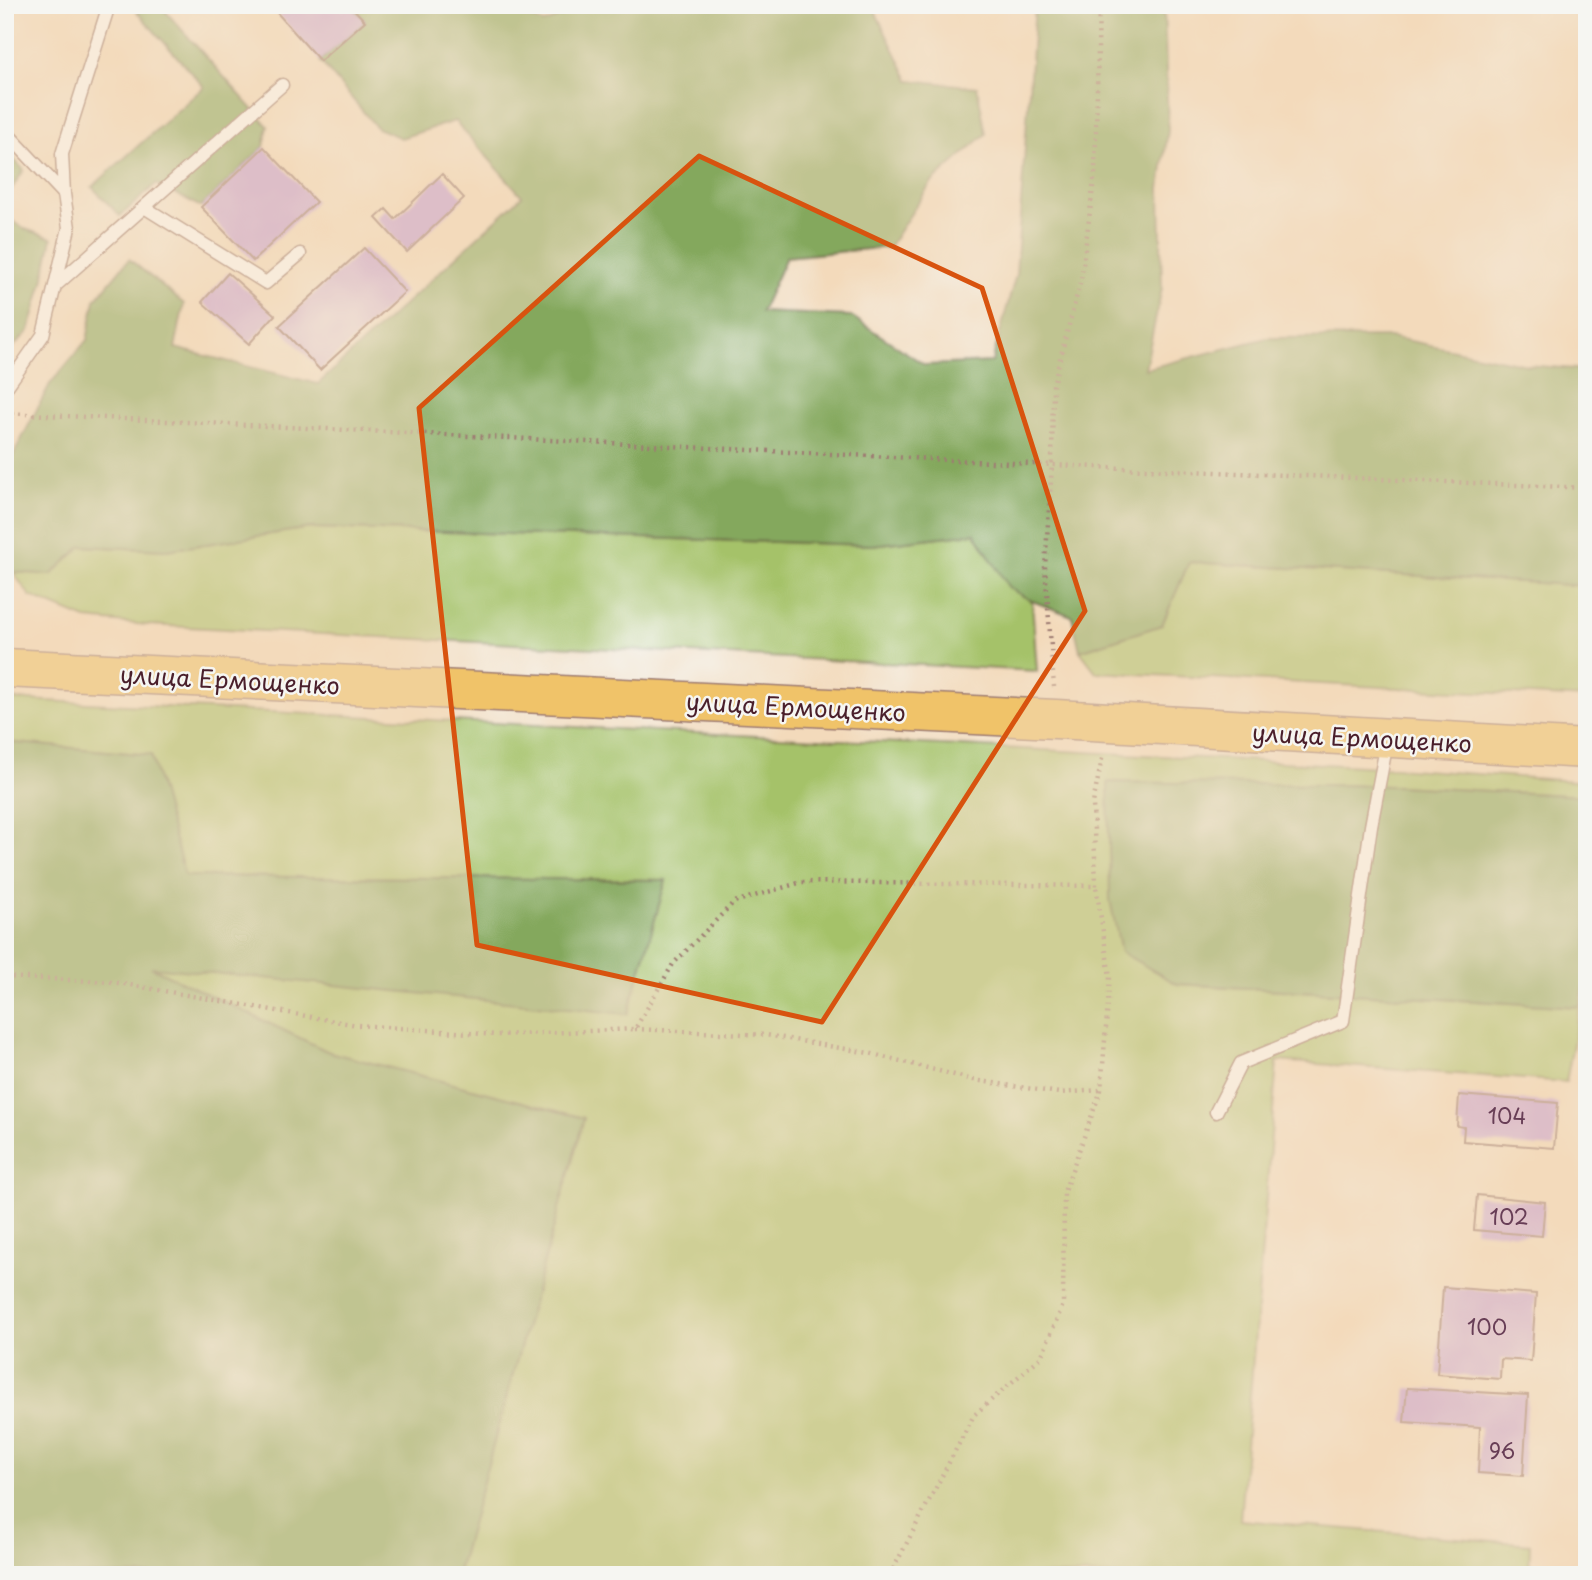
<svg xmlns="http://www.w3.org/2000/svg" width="1592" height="1580" viewBox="0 0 1592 1580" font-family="'Playpen Sans',sans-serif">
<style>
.green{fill:#a5c269;stroke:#78704a;stroke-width:2}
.forest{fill:#84a85d;stroke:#676444;stroke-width:2}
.building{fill:#c49bd7}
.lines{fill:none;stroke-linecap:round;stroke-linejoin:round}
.lane-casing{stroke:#9e7c73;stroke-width:15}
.highway-casing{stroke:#9e7c73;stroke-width:41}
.path{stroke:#9e7c73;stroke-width:4.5;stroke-dasharray:2 5;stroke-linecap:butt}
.lane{stroke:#fff;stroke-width:12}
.highway{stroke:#f0c369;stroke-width:38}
.marked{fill:none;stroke:#d8530f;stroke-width:5;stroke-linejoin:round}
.labels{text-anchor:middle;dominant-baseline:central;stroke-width:5;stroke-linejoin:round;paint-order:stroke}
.number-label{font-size:21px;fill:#683e56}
.street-label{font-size:24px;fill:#4a1f2b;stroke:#f6f6f2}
</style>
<rect width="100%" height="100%" fill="#f6f6f2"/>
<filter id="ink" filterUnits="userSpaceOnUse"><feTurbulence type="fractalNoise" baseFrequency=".0143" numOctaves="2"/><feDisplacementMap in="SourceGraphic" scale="14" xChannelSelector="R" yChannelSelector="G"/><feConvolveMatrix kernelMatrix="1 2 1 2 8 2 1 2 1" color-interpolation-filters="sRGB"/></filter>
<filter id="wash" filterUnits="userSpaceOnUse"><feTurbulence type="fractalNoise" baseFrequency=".00686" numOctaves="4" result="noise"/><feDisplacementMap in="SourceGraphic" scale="28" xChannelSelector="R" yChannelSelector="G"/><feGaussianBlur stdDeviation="1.57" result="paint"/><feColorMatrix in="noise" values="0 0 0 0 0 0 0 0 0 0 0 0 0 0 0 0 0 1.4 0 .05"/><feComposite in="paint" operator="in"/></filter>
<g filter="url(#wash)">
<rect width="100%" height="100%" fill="#f3dabb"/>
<!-- green -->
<path class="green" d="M311 528 872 545 975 533 1009 587 1032 601 1037 671 147 625 86 619 30 596 13 572 51 575 82 546 167 550Z
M1189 562 1587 586V698L1096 672 1080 651 1162 625Z
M5 699 1103 753 1382 767 1587 782V795L1584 796 1397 786 1108 783 1177 984 1580 1007 1566 1082 1277 1061 1240 1520 1530 1544 1529 1575H457L584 1118 329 1052 148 966 628 1014 666 880 184 876 151 755 5 742Z"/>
<!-- forest -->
<path class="forest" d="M131 5H173L166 12 268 126 264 147 201 207 156 184 120 216 92 187 204 87Z
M350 5H496L544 23 594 5H872L909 80 977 87 986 134 931 183 889 247 786 257 761 312 851 316 925 365 992 362 1016 274 1035 5H1164L1168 130 1160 189 1162 288 1145 369 1267 338 1391 337 1527 365 1587 370V586L1189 562 1162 625 1080 651 1072 616 1032 601 1009 588 975 533 872 545 311 528 167 550 82 546 51 575 13 572 5 548V471L50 384 87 340 95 300 129 259 184 304 175 348 318 384 522 196 455 121 401 138 377 128 320 61 365 21Z
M5 150 24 170 5 199Z
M5 216 25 229 52 238 43 282 29 331 5 355Z
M5 742 151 755 185 876 666 880 628 1014 151 967 329 1052 584 1118 457 1575H5Z
M1108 782 1397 786 1584 796 1587 799V974L1580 1007 1177 984 1121 952 1110 900Z"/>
<g id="blocks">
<!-- building -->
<path class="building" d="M270 5H350L365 21 320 61Z
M264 147 316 202 253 261 201 207Z
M442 174 464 198 407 252 376 218 386 209 395 219Z
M364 248 405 292 320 370 279 326Z
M228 273 275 315 249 344 202 302Z
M1459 1095 1558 1103 1554 1148 1463 1141 1464 1127 1457 1126Z
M1477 1195 1545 1202 1542 1236 1474 1230Z
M1443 1287 1536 1294 1531 1361 1501 1359 1500 1379 1437 1374Z
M1407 1388 1528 1395 1523 1476 1478 1473 1480 1427 1404 1422Z"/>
</g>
</g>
<g filter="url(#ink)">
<use href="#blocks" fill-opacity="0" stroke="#9e7c73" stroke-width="2"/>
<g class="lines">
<!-- lane casing -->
<g class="lane-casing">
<path id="lane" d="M5 131 64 194 69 228 43 335 5 389
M64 194 62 154 109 5
M144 207 266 283 300 254
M55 286 282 85
M1216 1112 1241 1063 1343 1021 1371 826 1387 742"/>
</g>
<!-- highway casing -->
<g class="highway-casing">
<path id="highway" d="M5 668 1056 719 1587 749"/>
</g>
<!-- path -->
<path class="path" d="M5 413 1052 465 1587 488
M1054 687 1045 567 1052 465 1053 385 1081 280 1095 173 1099 5
M5 977 113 982 357 1025 497 1035 635 1029 673 964 734 902 802 882 1096 886 1093 803 1103 754
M635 1029 766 1035 869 1053 974 1080 1059 1093 1101 1090
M890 1575 974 1415 1041 1357 1063 1305 1064 1192 1101 1090 1110 977 1096 886"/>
<!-- lane -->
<use href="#lane" class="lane"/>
<!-- highway -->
<use href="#highway" class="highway"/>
</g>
</g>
<!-- marked area -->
<path d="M0 0H1592V1580H0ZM699 156 982 288 1085 611 822 1022 477 945 419 408Z" fill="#f3dabb" fill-opacity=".55" fill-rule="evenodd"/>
<path class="marked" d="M699 156 982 288 1085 611 822 1022 477 945 419 408Z"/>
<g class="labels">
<!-- number labels -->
<g class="number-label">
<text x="1507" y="1115">104</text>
<text x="1509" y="1216">102</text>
<text x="1487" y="1326">100</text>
<text x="1502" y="1450">96</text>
</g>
<!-- street labels -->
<g class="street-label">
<text transform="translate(230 679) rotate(3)">улица Ермощенко</text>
<text transform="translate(796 706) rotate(3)">улица Ермощенко</text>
<text transform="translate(1362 737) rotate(3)">улица Ермощенко</text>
</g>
</g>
<!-- margin -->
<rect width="1592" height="1580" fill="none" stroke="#f6f6f2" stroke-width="28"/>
</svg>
